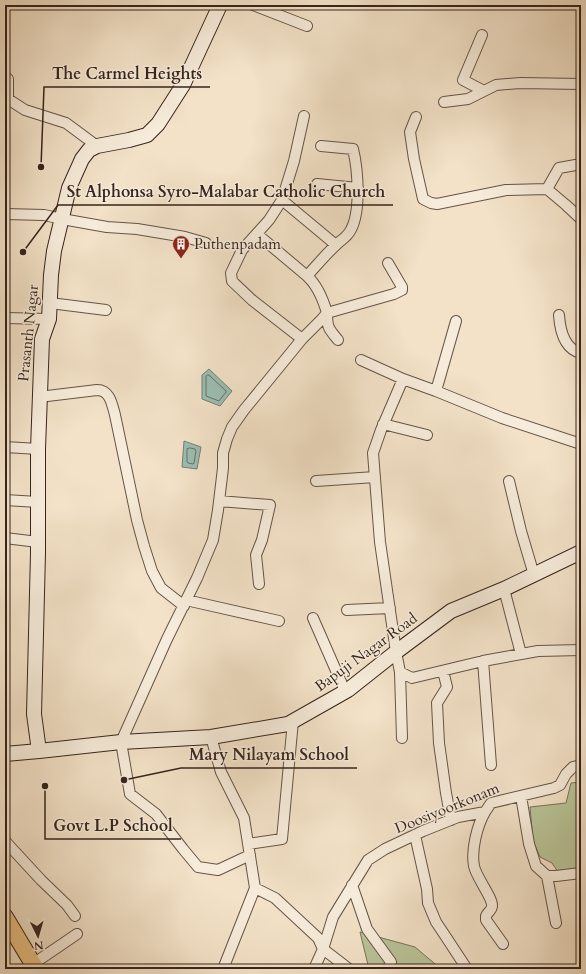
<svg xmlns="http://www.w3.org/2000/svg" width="586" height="974" viewBox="0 0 586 974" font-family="Cardo,serif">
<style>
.green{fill:#b9c498;stroke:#78745a}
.water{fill:#9bbeb2;stroke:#738076}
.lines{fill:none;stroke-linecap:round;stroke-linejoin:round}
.shore{stroke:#687168;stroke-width:1}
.street-casing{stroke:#655448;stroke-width:12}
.secondary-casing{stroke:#36241d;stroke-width:16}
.primary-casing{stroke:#36241d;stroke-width:18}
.street{stroke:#f7ecdb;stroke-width:10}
.secondary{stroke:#f7ecdb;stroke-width:14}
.primary{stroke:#eac184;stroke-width:16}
.labels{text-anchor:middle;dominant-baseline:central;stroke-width:3;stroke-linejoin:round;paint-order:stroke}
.poi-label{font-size:15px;fill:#36241d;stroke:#f7ecdb;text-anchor:start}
.street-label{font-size:15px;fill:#36241d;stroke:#f7ecdb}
.leader{fill:none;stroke:#36241d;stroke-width:1.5}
.callout-dot{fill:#36241d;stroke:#f7ecdb;stroke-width:1.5}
.callout-label{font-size:16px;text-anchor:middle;font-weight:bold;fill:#36241d;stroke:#f7ecdb;stroke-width:3;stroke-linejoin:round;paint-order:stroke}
</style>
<rect width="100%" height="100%" fill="#f3e2c8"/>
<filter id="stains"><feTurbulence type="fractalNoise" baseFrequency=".005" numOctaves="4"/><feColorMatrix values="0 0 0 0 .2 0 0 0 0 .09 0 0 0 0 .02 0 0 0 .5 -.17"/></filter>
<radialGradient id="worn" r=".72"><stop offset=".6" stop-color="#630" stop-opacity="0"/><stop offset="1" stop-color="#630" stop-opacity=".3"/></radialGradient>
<!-- green -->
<path class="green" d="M581 782V870L558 872 552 863 540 857 533 840 530 807 566 803 571 783Z
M360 932 415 947 441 969H369Z"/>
<!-- water -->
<path class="water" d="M209 369 232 391 220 406 202 399V375Z
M184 441 201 447 197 469 182 467Z"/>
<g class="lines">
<!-- shore -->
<path class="shore" d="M208 375 210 376 226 391V392L219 401 206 396V377Z
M190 448 195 449 196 451 194 463 193 464 188 463 187 462V449Z"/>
<!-- street casing -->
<g class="street-casing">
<path id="street" d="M253 5 307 26
M482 35 463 80 484 91
M5 77 8 79V99
M5 99H8L25 110 66 123 97 146
M444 102 468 99 496 85 520 83 581 84
M416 117 410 132 414 159 423 199 431 203 437 204 506 190 547 189 566 205 581 219
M317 184 358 188
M547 189 559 168 581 164
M282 200 294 161 304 116
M5 214 44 215 62 219 107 227 137 229 185 237 206 243
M257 234 307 276
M50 303 106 310
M559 315C560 330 564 349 581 353
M5 318 49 319
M302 339 252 300 232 281 231 273 242 250 269 220 282 200 336 245
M338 340C329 329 327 328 327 313L394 294 402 290V287L388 263
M361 360 403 379
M436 391 456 321
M39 397 97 390C110 390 112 404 115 415L137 520 144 546 152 571 161 588 184 606
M383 424 427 435
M581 444 502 418 436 391 403 379 381 430 373 453 380 542 396 652 400 672 412 678 483 661 538 651 581 650
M5 447 38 449
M316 481 375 477
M509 481 521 531 534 575
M5 500 38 502
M219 501 270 505 262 540 256 555 259 584
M5 538 38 542
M504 589 521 654
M186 600 279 621
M347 610 390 608
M313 618 345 691
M483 661 491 765
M443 671 447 687 437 703 439 743 446 793 451 820
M400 672 402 738
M211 737 221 772 244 818 255 888 275 898 318 938 323 949 314 969
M521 796 529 844 536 866 547 876 556 923
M485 812C477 826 471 850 474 866 476 877 493 898 492 906 492 910 487 913 486 916V920L503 944
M415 835 427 889 428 903 436 922 446 937 467 969
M5 841 41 880 67 905 75 916
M248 844 282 839 293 721
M250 855 218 870 198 867 183 849 156 814 130 794 121 742 167 639 197 578 213 540 218 510 223 468V453L227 439 232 427 244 410 302 339 322 319 327 313C323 299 317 285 307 276 317 265 326 254 337 244 340 241 345 238 348 234 362 217 358 170 353 149L321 146
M547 876H556L581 873
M352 885 367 929 391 962 390 965 387 969
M33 964 77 934
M223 969 255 888
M349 969 323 949 333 917 368 860 385 849 423 831 458 817 485 812 491 803 554 788 560 785 566 774 573 767 581 765"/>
</g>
<!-- secondary casing -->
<g class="secondary-casing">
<path id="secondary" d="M39 751 121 742 211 737 288 724 348 690 396 652 451 611 504 589 581 552
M5 754 39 751 34 714 38 553V449L42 339 49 319 51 275 54 251 69 188 82 159 89 150 97 146 129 140 147 135 158 124 183 85 220 5"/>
</g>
<!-- primary casing -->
<g class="primary-casing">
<path id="primary" d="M5 917 36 969"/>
</g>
<!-- street -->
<use href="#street" class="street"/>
<!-- secondary -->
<use href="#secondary" class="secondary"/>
<!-- primary -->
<use href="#primary" class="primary"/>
</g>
<!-- icons -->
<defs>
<g id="building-pin" transform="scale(0.9)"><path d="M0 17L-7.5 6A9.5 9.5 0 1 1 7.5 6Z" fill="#8f2418" stroke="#f7ecdb"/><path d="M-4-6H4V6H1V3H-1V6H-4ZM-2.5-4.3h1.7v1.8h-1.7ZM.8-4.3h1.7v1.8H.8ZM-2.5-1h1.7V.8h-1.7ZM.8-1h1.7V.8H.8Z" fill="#fff"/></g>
</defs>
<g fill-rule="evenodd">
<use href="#building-pin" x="181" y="244"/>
</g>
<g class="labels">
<!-- poi labels -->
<g class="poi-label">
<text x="194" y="244">Puthenpadam</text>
</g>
<!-- street labels -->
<g class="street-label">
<text transform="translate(28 333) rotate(-84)">Prasanth Nagar</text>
<text transform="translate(366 652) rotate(-36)">Bapuji Nagar Road</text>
<text transform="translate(447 808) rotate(-22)">Doosiyoorkonam</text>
</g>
</g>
<!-- callouts -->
<path class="leader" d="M41 167L44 87H210M23 252L58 205H393M124 780L181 768H357M45 786L45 839H181"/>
<g class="callout-dot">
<circle cx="41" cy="167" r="4"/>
<circle cx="23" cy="252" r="4"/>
<circle cx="124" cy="780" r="4"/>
<circle cx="45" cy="786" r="4"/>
</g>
<g class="callout-label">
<text x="127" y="79">The Carmel Heights</text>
<text x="226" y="197">St Alphonsa Syro-Malabar Catholic Church</text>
<text x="269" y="760">Mary Nilayam School</text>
<text x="113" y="831">Govt L.P School</text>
</g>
<!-- margin -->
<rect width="586" height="974" fill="none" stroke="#f3e2c8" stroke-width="20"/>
<rect x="6" y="6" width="574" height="962" fill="none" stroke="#36241d" stroke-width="2"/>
<rect x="10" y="10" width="566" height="954" fill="none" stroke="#36241d"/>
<!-- north arrow -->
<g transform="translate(38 936) rotate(175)" stroke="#f7ecdb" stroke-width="3" paint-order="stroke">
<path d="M0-3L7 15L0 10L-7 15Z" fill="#36241d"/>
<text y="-6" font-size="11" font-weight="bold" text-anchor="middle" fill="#36241d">N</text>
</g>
<rect width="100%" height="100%" filter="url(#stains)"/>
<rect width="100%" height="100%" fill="url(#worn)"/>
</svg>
